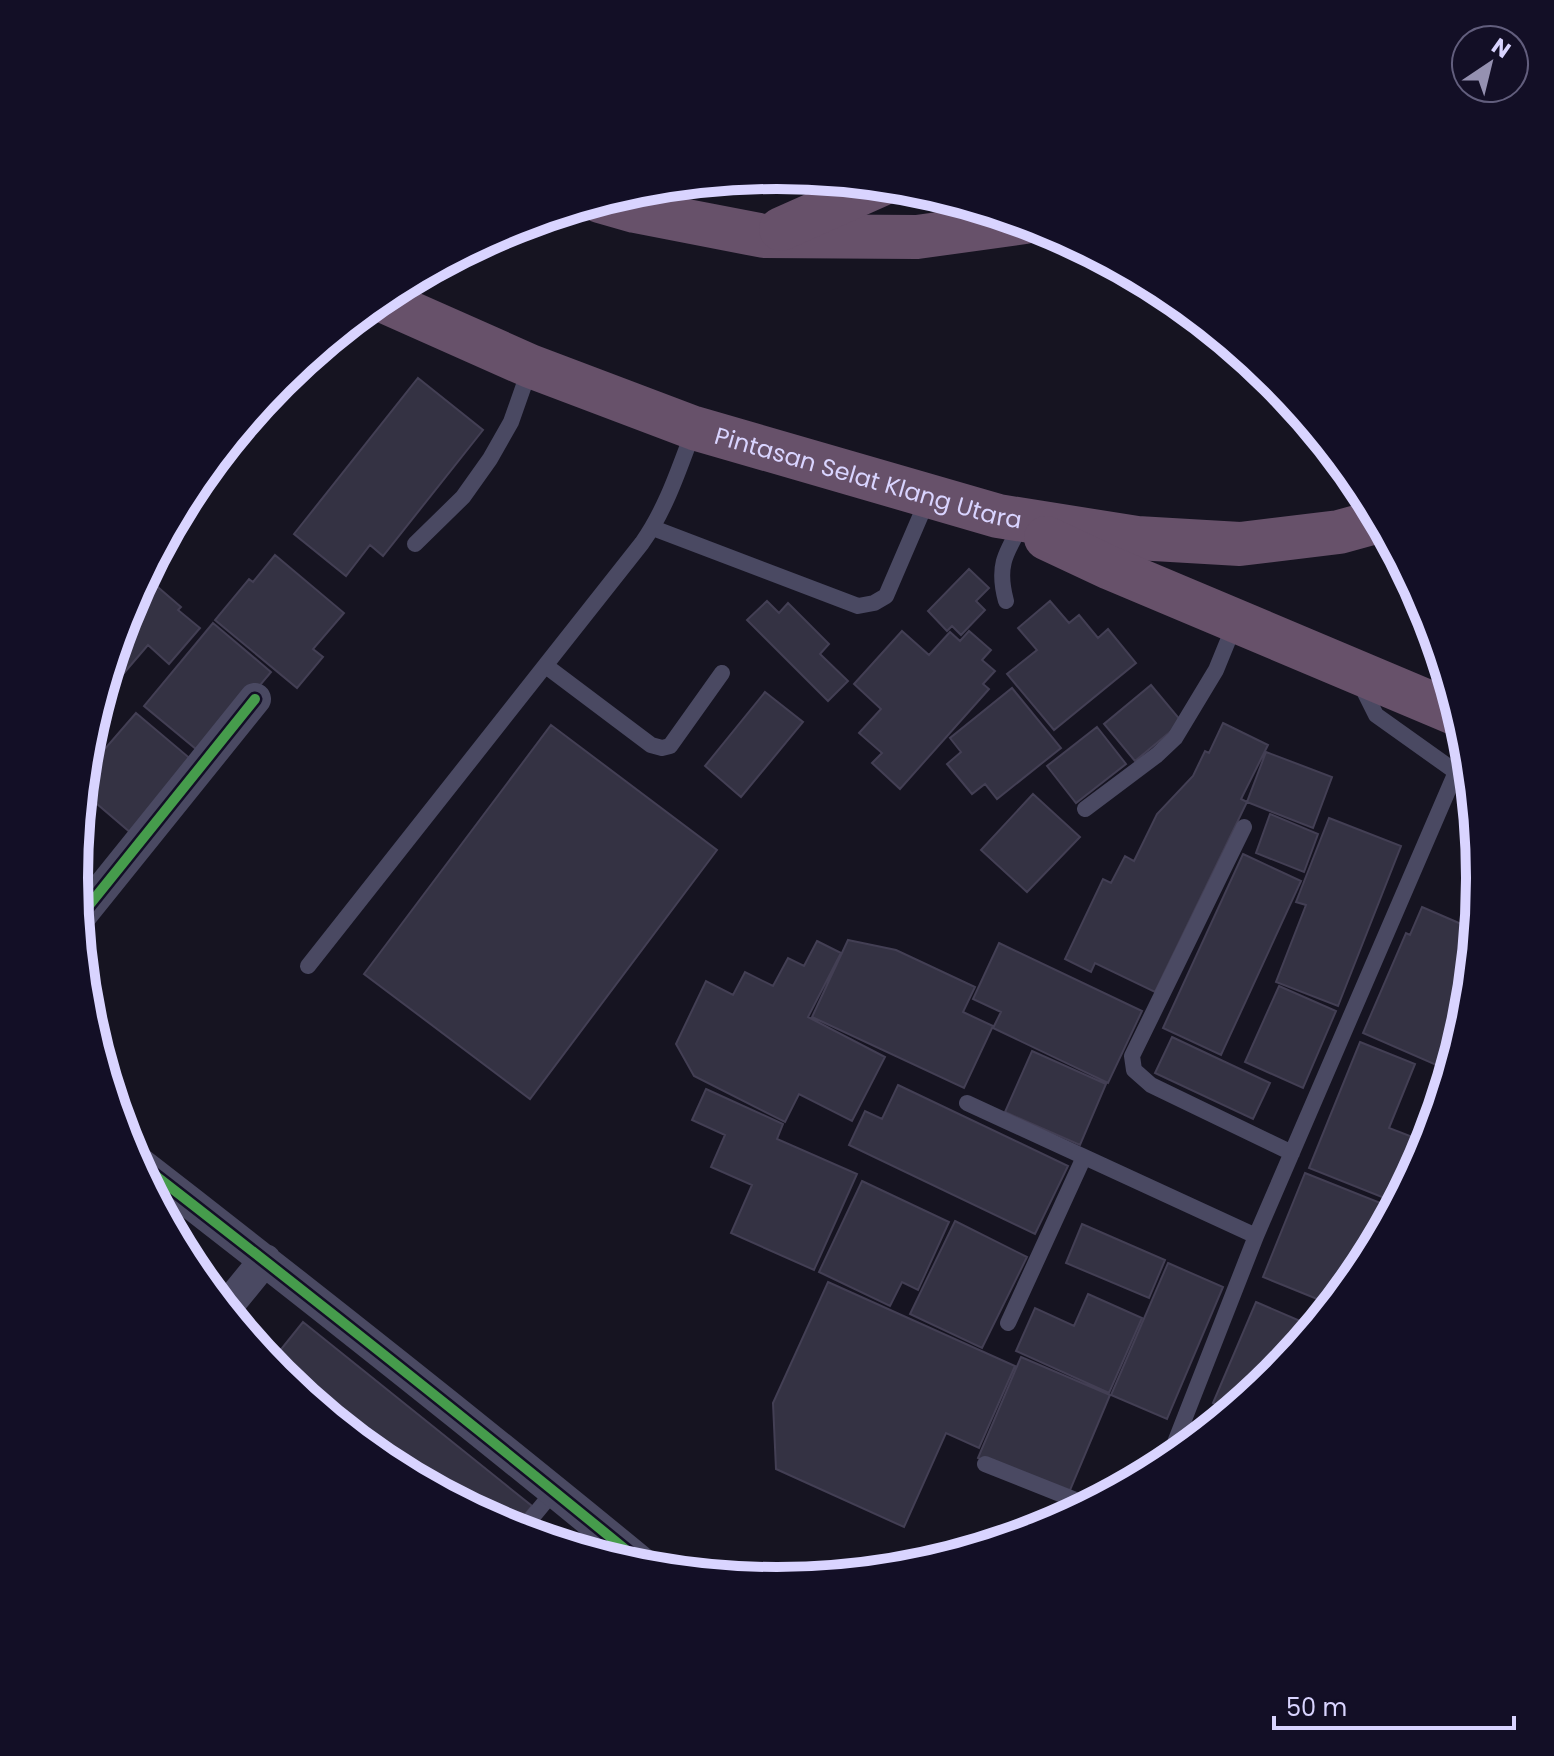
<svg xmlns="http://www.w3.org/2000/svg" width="1554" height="1756" viewBox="0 0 1554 1756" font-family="Poppins,sans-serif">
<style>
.building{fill:#343243;stroke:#433f54;stroke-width:2}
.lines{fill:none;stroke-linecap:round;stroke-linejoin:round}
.lane{stroke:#4a4962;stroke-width:16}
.street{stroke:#4a4962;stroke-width:32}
.highway{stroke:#67516a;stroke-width:44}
.cycleway-casing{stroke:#130f26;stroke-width:15}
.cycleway{stroke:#469c4c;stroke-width:10}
.labels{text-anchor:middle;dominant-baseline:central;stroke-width:6;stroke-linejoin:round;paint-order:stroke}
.street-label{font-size:24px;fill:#d9d4ff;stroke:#130f26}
.rim{fill:none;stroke:#d9d4ff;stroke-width:10}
</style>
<rect width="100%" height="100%" fill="#161421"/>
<!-- building -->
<path class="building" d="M418 378 483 430 383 556 370 545 346 576 294 534Z
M275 555 344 613 313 649 323 657 297 688 215 620 249 579 253 582Z
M969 569 989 588 976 601 985 610 961 635 952 626 947 631 928 611Z
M145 576 181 607 178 610 200 628 169 664 148 645 100 701 128 609Z
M767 601 779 613 788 603 829 644 820 654 848 681 828 701 747 620Z
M1050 601 1069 623 1079 615 1098 638 1108 629 1136 663 1054 730 1007 674 1037 650 1018 628Z
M213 623 271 672 202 754 144 706Z
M902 631 929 655 950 632 960 641 969 631 991 650 982 660 995 671 983 684 989 689 900 789 872 763 882 753 859 733 881 709 854 684Z
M1151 685 1182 722 1135 761 1104 724Z
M1012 688 1061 748 997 799 985 784 972 794 947 764 961 752 950 738Z
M765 692 803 722 741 797 705 766Z
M136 713 193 761 131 833 83 792 84 773Z
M1223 723 1268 745 1241 799 1247 802 1155 992 1095 963 1091 972 1065 959 1103 879 1111 883 1125 856 1134 861 1157 814 1193 776 1205 751 1209 753Z
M551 725 717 850 530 1099 364 974Z
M1097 727 1126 764 1076 803 1047 766Z
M1266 752 1332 777 1313 828 1247 802Z
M1033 794 1080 837 1027 892 981 850Z
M1270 814 1318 834 1304 872 1256 853Z
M1329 818 1401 846 1338 1006 1276 982 1306 905 1296 902Z
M1243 854 1301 881 1221 1055 1163 1028Z
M75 868 96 887 77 909 74 878Z
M1422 907 1475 930 1466 1016 1450 1071 1363 1033 1406 933 1410 935Z
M848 940 896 950 975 987 963 1012 993 1026 964 1088 812 1017Z
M817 941 841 953 808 1017 885 1057 852 1121 799 1094 785 1122 694 1076 676 1044 706 981 733 995 745 972 773 986 788 958 804 966Z
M999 943 1142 1011 1108 1083 993 1028 1001 1012 973 999Z
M1279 986 1336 1011 1303 1088 1245 1062Z
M1172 1037 1270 1083 1253 1119 1155 1073Z
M1360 1042 1415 1064 1389 1128 1428 1143 1397 1203 1309 1168Z
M1032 1051 1106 1084 1080 1145 1005 1112Z
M898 1085 1068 1166 1035 1234 849 1145 865 1111 882 1119Z
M706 1089 783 1124 777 1139 857 1174 814 1270 731 1233 752 1185 711 1167 725 1135 692 1120Z
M1305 1173 1388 1206 1361 1269 1332 1305 1263 1277Z
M862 1181 949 1222 918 1290 902 1282 890 1306 819 1272Z
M955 1221 1027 1257 982 1348 910 1314Z
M1082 1224 1165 1260 1149 1298 1066 1263Z
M1168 1263 1223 1287 1167 1419 1111 1395Z
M828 1282 1015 1366 979 1448 946 1433 904 1527 776 1469 773 1403Z
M1088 1294 1142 1318 1109 1393 1016 1351 1035 1308 1074 1326Z
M1256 1302 1314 1327 1274 1375 1231 1410 1213 1403Z
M303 1322 532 1506 513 1529 386 1462 280 1375 270 1363Z
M1021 1357 1110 1395 1068 1495 978 1458Z"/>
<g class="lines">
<!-- lane -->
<path class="lane" d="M653 528 858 606 874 603 886 596 929 496
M415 544 463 497 490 459 511 422 530 368
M1006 601C997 568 1004 555 1021 526
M546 666 651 745 662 748 670 746 722 673
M1360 683 1376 715 1456 772 1470 780
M1085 809 1157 755 1175 738 1216 670 1236 621
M1244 827 1132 1056 1134 1070 1151 1085 1292 1153
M308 966 642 543C666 509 679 469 694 429
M967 1103 1256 1236 1456 772
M1008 1323 1084 1157
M1167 1463 1256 1236
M985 1464 1088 1505
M521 1531 554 1491"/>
<!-- street -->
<path class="street" d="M78 919 255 699
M134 1159C307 1293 479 1429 648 1568
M225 1309 265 1260"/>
<!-- highway -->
<g class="highway">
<path d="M600 201 635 211 764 236 917 237 1025 222"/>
<path d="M781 229 880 185"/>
<path id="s1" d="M379 299 530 366 694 428 998 516 1137 538 1240 544 1339 532 1379 521"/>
<path d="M1046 538 1110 568 1459 715"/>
</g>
<!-- cycleway casing -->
<g class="cycleway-casing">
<path id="cycleway" d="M78 919 255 699
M134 1159C307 1293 479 1429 648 1568"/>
</g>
<!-- cycleway -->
<use href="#cycleway" class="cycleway"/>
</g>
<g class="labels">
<!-- street labels -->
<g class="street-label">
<text stroke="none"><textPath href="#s1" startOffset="522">Pintasan Selat Klang Utara</textPath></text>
</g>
</g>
<!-- crop -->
<path d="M0 0H1554V1756H0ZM88 878a689 689 0 1 1 1378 0a689 689 0 1 1-1378 0Z" fill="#130f26" fill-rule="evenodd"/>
<path class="rim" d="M88 878a689 689 0 1 1 1378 0a689 689 0 1 1-1378 0Z"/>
<!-- north arrow -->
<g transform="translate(1490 64) rotate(35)"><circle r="38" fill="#130f26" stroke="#625e7d" stroke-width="2"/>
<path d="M0-6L14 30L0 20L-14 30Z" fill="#9591b1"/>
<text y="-12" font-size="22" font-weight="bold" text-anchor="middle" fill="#d9d4ff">N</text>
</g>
<!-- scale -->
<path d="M1274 1716v12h240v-12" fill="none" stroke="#d9d4ff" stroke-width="4"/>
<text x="1286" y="1716" font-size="24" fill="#d9d4ff" stroke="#130f26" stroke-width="6" paint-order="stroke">50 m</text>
</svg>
